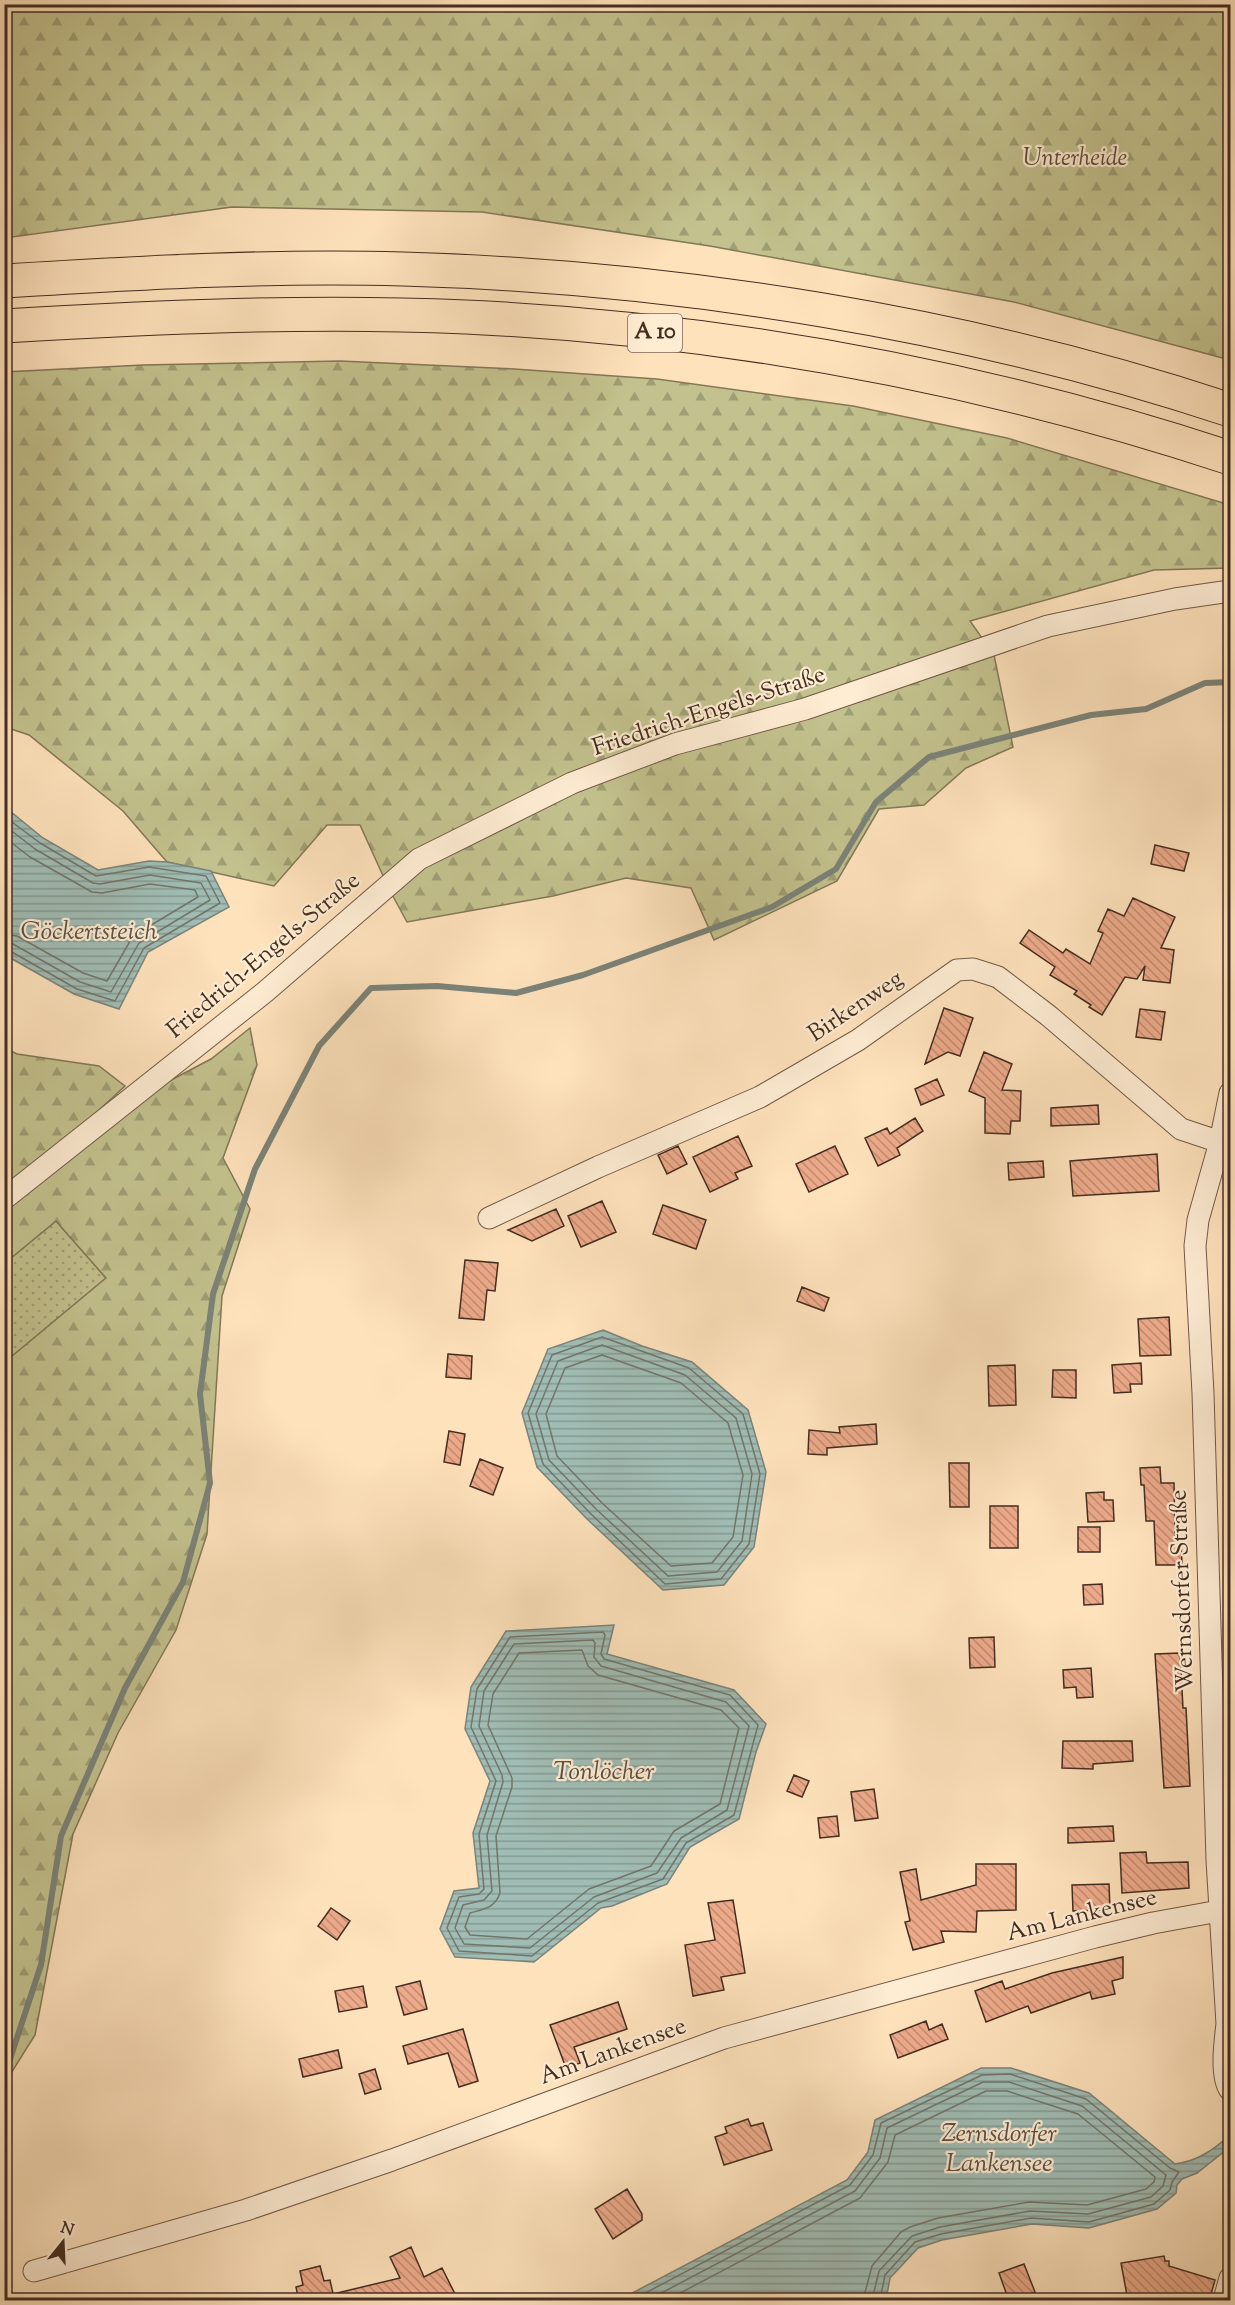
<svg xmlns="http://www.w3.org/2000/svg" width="1235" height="2305" viewBox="0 0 1235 2305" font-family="'Sorts Mill Goudy',serif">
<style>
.green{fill:url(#green-dots);stroke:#847857;stroke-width:1.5}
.forest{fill:url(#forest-firs);stroke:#847857;stroke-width:1.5}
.water{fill:url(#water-rules);stroke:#7b8379;stroke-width:1.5}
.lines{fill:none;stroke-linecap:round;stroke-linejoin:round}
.shore{stroke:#72756a;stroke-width:1.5}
.stream{stroke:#7b8379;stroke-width:6}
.building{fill:url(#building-back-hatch);stroke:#442d20;stroke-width:1.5}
.minor-casing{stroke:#725a47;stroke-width:23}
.motorway-casing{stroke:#442d20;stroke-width:35}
.minor{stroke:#feecd3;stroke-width:21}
.motorway{stroke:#fee2bc;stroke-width:33}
.labels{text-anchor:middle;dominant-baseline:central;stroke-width:4.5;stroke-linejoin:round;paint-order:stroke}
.shield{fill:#feecd3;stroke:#7c6656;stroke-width:1.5}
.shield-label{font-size:22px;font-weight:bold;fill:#442d20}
.park-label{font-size:24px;font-style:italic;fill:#5d4b36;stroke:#feecd3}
.street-label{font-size:24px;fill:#442d20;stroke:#feecd3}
.water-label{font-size:26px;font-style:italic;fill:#5b5145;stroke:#feecd3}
</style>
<defs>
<pattern id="green-dots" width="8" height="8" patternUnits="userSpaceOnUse" patternTransform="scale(1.5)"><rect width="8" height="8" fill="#c3c28e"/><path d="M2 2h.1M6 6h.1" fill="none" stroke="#a09e74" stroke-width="1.8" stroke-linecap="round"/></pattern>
<pattern id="forest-firs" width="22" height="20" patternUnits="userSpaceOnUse" patternTransform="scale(1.5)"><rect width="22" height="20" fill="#c3c28e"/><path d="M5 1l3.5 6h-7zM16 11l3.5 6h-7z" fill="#a09e74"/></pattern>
<pattern id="water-rules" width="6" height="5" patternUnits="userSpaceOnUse" patternTransform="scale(1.5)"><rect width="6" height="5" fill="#a0bdb5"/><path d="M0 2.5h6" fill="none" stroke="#849a93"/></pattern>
<pattern id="building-back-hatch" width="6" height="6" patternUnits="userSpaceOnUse" patternTransform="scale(1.5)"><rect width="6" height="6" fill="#edaa8a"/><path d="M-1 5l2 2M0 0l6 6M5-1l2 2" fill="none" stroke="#c28b70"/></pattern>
</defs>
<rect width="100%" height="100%" fill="#fee2bc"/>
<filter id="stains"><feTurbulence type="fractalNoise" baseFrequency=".00333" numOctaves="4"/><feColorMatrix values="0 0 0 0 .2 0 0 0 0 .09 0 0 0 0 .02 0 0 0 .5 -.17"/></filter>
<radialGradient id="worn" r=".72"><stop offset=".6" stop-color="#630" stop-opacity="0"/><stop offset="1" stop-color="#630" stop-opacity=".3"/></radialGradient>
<!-- green -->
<path class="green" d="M56 1221 106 1278 5 1362V1263Z"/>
<!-- forest -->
<path class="forest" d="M4 5H1230V360L1014 302 710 246 482 212 232 207 5 238Z
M340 361 514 369 657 379 853 406 1007 438 1230 505V568L1154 570 970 621 994 655 1013 747 966 768 924 805 879 809 837 881 714 940 691 888 626 878 553 896 407 922 389 889 360 825H327L274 886 167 862 123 811 29 735 5 727 4 372 143 365Z
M250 1028 257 1065 223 1158 250 1209 222 1296 207 1534 176 1630 118 1733 73 1834 35 2035 5 2083V1362L106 1278 56 1221 5 1263 4 1205 139 1097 211 1059Z
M5 1048 17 1054 99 1066 125 1086 5 1197Z"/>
<!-- water -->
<path class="water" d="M5 807 43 838 98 870 149 861 167 862 211 871 229 907 148 952 119 1009 74 994 5 955Z
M603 1330 642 1346 692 1362 748 1410 766 1472 754 1547 724 1585 663 1590 587 1519 537 1467 522 1413 548 1349Z
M614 1625 607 1654 734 1690 766 1724 756 1752 739 1819 690 1847 667 1884 612 1906 601 1908 534 1962 455 1957 440 1929 454 1891 479 1888 473 1833 490 1781 465 1729 471 1687 506 1631Z
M981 2068H1011L1089 2093 1175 2164C1198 2161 1213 2150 1230 2135V2147L1197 2173 1182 2179 1177 2185 1176 2193 1157 2209 1089 2228 1032 2224 942 2240 918 2248 890 2278 886 2300H619L847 2180 868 2152 875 2120Z"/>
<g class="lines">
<!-- shore -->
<path class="shore" d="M4 816 40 843 96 876 149 867 206 876 220 903 144 948 115 1001 77 989 10 951 4 950
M4 825 35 849 93 883 100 884 150 875 201 883 210 900 139 943 111 992 80 982 13 944 4 943
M4 837 30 857 92 892 102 893 150 884 195 890 198 897 133 936 107 981 83 973 17 936 4 934
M602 1337 689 1368 743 1414 760 1474 749 1544 721 1579 665 1584 591 1514 543 1464 528 1413 552 1355Z
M602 1345 685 1375 736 1418 752 1474 742 1541 717 1572 668 1576 596 1509 549 1460 536 1414 558 1361Z
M602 1355 681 1383 728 1423 743 1475 733 1537 712 1563 671 1566 602 1503 557 1456 546 1414 565 1368Z
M603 1632 605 1635 601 1654 604 1659 730 1695 758 1725 734 1815 686 1843 663 1879 598 1903 532 1956 459 1951 447 1928 459 1897 479 1894 484 1889 479 1834 496 1781 471 1727 477 1689 510 1637Z
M593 1640 595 1643 594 1657 601 1666 726 1702 749 1726 727 1810 681 1838 657 1873 594 1897 530 1948 464 1944 455 1928 463 1905 484 1900 492 1891 487 1835 503 1782 502 1775 479 1726 484 1691 514 1644Z
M582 1650 588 1666 598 1675 721 1710 739 1728 720 1804 674 1831 651 1866 589 1889 527 1939 470 1935 465 1927 470 1913C484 1909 495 1908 500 1893L496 1836 512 1787V1778L488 1725 493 1694 519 1653Z
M632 2300 850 2185 873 2155 881 2123 982 2075 1010 2074 1086 2099 1170 2168 1179 2172 1172 2182 1170 2190 1154 2204 1089 2222 1031 2218 941 2234 915 2242 885 2275 880 2300
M648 2300 855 2191 880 2158 887 2128 983 2082H1009L1082 2106 1166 2175 1163 2186 1151 2197 1088 2214 1030 2211 940 2227 912 2236 879 2271 872 2300
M667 2300 860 2198 888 2162 895 2135 986 2091H1007L1078 2114 1155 2177 1154 2182 1146 2189 1087 2205 1029 2202 938 2218 910 2227 901 2232 872 2266 863 2300"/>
<!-- stream -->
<path class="stream" d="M4 2070 8 2065 41 1965 61 1836 125 1688 183 1582 210 1483 200 1394 213 1294 255 1169 319 1046 371 988 437 986 516 993 583 975 772 907 836 869 876 802 929 757 1091 715 1146 709 1205 683 1230 682"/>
</g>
<!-- building -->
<path class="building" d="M1155 845 1189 853 1184 871 1151 864Z
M1133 898 1175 917 1161 948 1174 950 1170 983 1143 980 1145 966 1137 979 1125 977 1102 1015 1089 1007 1091 1005 1074 994 1077 991 1050 975 1055 967 1020 943 1029 930 1063 953 1066 949 1090 964 1103 933 1098 931 1108 909 1124 916Z
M944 1008 973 1018 960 1056 948 1052 925 1064Z
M1140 1009 1165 1012 1161 1040 1136 1037Z
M984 1052 1012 1064 1002 1090 1021 1091 1020 1121H1011L1010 1134 985 1133V1098L969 1091Z
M937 1079 944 1095 921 1105 915 1089Z
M1098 1105 1099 1124 1051 1126V1108Z
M915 1118 923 1131 897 1148 900 1155 878 1166 865 1138 887 1128 890 1134Z
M738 1136 752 1166 735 1173 738 1179 710 1192 693 1157Z
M678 1146 687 1164 667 1174 658 1155Z
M835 1146 848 1174 809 1192 796 1164Z
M1157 1154 1159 1191 1073 1196 1070 1161Z
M1043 1161 1044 1177 1009 1180 1008 1163Z
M602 1201 616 1232 581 1247 568 1216Z
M663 1205 706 1220 696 1249 653 1234Z
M556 1209 564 1226 532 1241 508 1230Z
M465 1260 498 1263 495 1291 487 1290 484 1320 459 1318Z
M802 1287 829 1298 824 1311 797 1301Z
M1169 1317 1171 1355 1140 1356 1138 1319Z
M448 1354 472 1356 471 1379 446 1377Z
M1141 1363 1142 1384H1130L1131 1392 1114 1393 1112 1365Z
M1015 1365 1016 1405 989 1406 988 1366Z
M1053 1370H1076V1398L1052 1397Z
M876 1424 877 1444 827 1448V1455L808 1454 809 1430 840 1433 839 1427Z
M449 1431 465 1434 460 1465 444 1462Z
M480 1459 503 1468 493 1495 470 1486Z
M949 1463H969V1507H950Z
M1160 1467 1161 1483H1174L1175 1538H1181L1182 1565H1156L1154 1521H1146L1144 1485H1141L1140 1468Z
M1104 1492V1500H1113L1114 1521 1088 1522 1086 1493Z
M990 1506H1018V1548H990Z
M1078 1527H1100V1552H1078Z
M1102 1584 1103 1604 1084 1605 1083 1585Z
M994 1637 995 1667 970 1668 969 1638Z
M1180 1653 1183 1708H1186L1190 1786 1164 1788 1155 1654Z
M1091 1668 1093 1697 1077 1698 1076 1687 1064 1688 1063 1670Z
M1063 1741H1132L1133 1761 1093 1764V1769L1062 1768Z
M794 1775 809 1781 802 1797 787 1791Z
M874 1789 878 1818 855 1821 851 1792Z
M837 1816 839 1836 820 1838 818 1818Z
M1113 1826 1114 1841 1068 1843V1828Z
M1146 1852 1147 1863 1188 1862 1189 1888 1122 1893 1120 1853Z
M976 1864H1016V1910L977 1911 976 1932 941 1931 944 1942 913 1950 905 1922 910 1921 900 1872 916 1869 921 1900 976 1885Z
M1109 1884 1110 1910 1073 1911 1072 1885Z
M733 1900 745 1973 721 1977 724 1990 693 1996 685 1945 715 1940 708 1903Z
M331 1908 350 1921 337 1940 318 1926Z
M1123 1957V1978L1112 1981 1115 1994 1092 1999 1090 1992 1031 2013 1028 2006 986 2022 975 1991 1002 1981 1005 1989 1052 1973Z
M420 1981 427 2009 404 2015 396 1987Z
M363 1986 367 2007 339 2012 335 1991Z
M618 2002 627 2029 574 2047 580 2063 566 2068 550 2025Z
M926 2021 929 2030 942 2024 948 2039 898 2058 890 2035Z
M463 2029 478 2081 459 2087 448 2053 408 2064 403 2046Z
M338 2050 342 2068 303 2077 299 2059Z
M375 2069 381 2089 365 2094 359 2074Z
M748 2119 751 2126 763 2123 772 2150 724 2165 715 2137 727 2133 725 2127Z
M627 2189 642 2214V2220L613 2239 595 2209Z
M411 2247 424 2277 442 2268 455 2294 442 2301H299L296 2287 303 2285 300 2271 320 2266 324 2281 330 2280 333 2294 400 2278 390 2257Z
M1164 2256 1165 2261H1169V2266L1215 2280 1209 2301H1163V2295L1128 2301 1121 2263Z
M1024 2264 1035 2292 1009 2301 999 2273Z"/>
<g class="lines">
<!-- minor casing -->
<g class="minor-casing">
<path id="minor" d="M1230 1093 1220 1142 1198 1220 1195 1246 1203 1393 1217 1860 1227 2024C1225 2041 1220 2076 1230 2090
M4 1199 265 992 419 859 572 783 675 744 805 709 1048 626 1175 599 1230 591
M489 1218 598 1167 760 1097 858 1040 957 970 973 969 998 977 1049 1016 1181 1129 1220 1142
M34 2271 246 2210 392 2160 724 2038 1095 1937 1153 1923 1219 1911
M1224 2300 1230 2278"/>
</g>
<!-- motorway casing -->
<g class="motorway-casing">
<path id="motorway" d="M4 281C137 273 270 265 403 269 679 277 968 323 1230 410
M4 326C158 317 312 310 466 317 725 329 984 377 1230 458"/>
</g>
<!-- minor -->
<use href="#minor" class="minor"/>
<!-- motorway -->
<use href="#motorway" class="motorway"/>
</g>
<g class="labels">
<!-- shield labels -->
<rect class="shield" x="628" y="314" width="54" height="38" rx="4.5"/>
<g class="shield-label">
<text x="655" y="333">A 10</text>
</g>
<!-- park labels -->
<g class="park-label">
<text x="1075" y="159">Unterheide</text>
</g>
<!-- street labels -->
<g class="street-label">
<text transform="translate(709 712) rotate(-18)">Friedrich-Engels-Straße</text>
<text transform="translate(264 956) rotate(-40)">Friedrich-Engels-Straße</text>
<text transform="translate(856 1007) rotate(-34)">Birkenweg</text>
<text transform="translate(1183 1591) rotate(-92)">Wernsdorfer Straße</text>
<text transform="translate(1082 1916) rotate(-14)">Am Lankensee</text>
<text transform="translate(613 2052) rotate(-20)">Am Lankensee</text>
</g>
<!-- water labels -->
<g class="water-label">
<text x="89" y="932">Göckertsteich</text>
<text x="604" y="1772">Tonlöcher</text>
<text x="999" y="2134">Zernsdorfer<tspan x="999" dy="30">Lankensee</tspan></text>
</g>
</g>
<!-- margin -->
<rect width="1235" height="2305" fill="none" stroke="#fee2bc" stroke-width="24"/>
<rect x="6" y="6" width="1223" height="2293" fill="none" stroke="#442d20" stroke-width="3"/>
<rect x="12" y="12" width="1211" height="2281" fill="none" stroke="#442d20" stroke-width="1.5"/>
<!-- north arrow -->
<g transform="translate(63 2242) rotate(18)" stroke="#feecd3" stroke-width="4.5" paint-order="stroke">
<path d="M0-4.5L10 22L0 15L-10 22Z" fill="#442d20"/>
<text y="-9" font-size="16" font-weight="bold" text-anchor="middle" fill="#442d20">N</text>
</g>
<rect width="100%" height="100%" filter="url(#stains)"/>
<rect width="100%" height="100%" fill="url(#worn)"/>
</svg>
